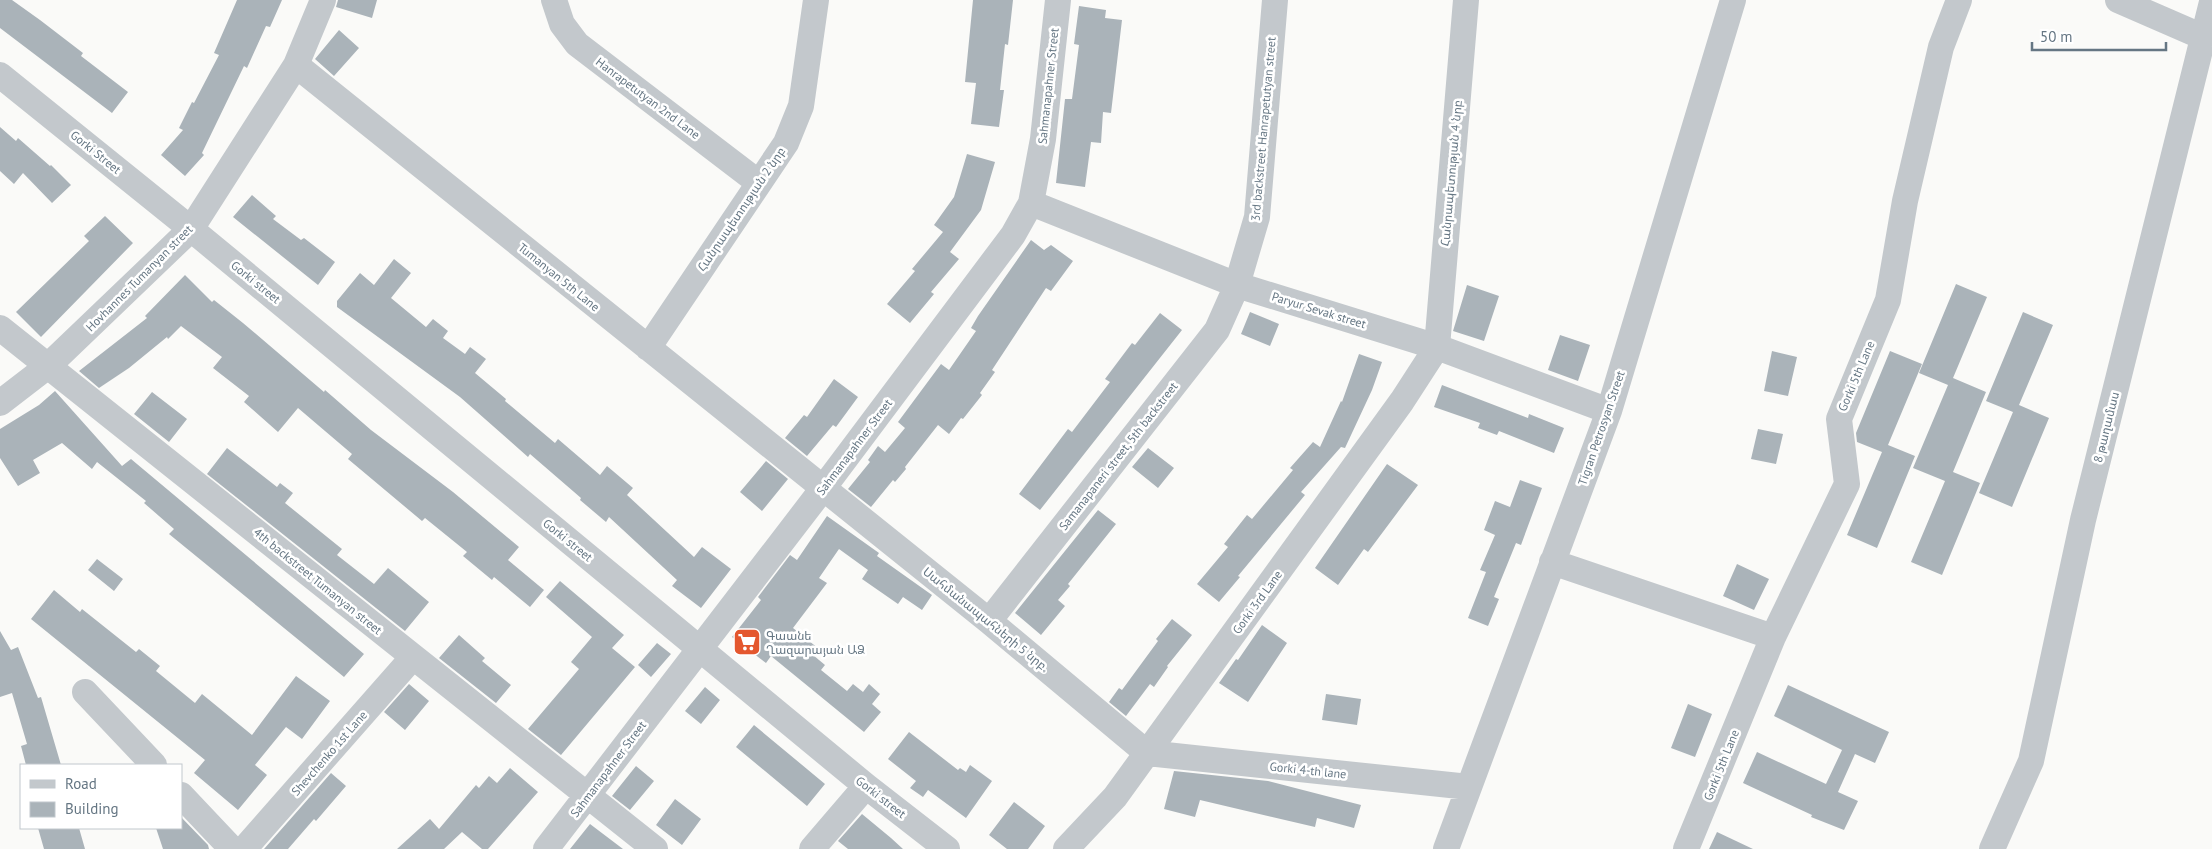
<svg xmlns="http://www.w3.org/2000/svg" width="2212" height="849" viewBox="0 0 2212 849" font-family="'PT Sans','Noto Sans Armenian',sans-serif">
<style>
.building{fill:#aab3b9}
.lines{fill:none;stroke-linecap:round;stroke-linejoin:round}
.minor{stroke:#c3c8cc;stroke-width:26}
.labels{text-anchor:middle;dominant-baseline:central;stroke-width:5;stroke-linejoin:round;paint-order:stroke}
.street-label{font-size:12px;fill:#657683;stroke:#fff}
.poi-label{font-size:12px;fill:#657683;stroke:#fff;text-anchor:start}
</style>
<rect width="100%" height="100%" fill="#fafaf8"/>
<!-- building -->
<path class="building" d="M0 0H12L40 20 83 53 81 56 128 92 112 113 0 28Z
M237 0H282L270 27 266 26 247 68 244 66 202 153 204 155 185 176 161 155 183 130 179 128 192 102 194 103 219 55 214 53Z
M338 0H377L372 18 336 7Z
M973 0H1013L1008 45 1005 44 1000 90H1004L999 127 971 124 976 83 965 82Z
M1079 6 1106 10 1105 18 1122 20 1111 113 1103 112 1101 143 1091 142 1085 187 1056 183 1065 99H1072L1079 45 1074 44Z
M339 30 359 48 334 76 315 59Z
M0 127 16 141 18 138 50 166 51 165 71 185 52 203 23 173 14 184 0 171Z
M967 154 995 162 981 210 950 252 959 259 931 292 934 294 910 323 887 304 915 271 912 269 943 232 934 225 954 197Z
M252 195 276 216 273 219 301 240 304 238 335 262 318 285 233 217Z
M105 216 133 243 41 337 16 312 89 241 84 236Z
M1031 240 1044 250 1051 245 1073 261 1051 291 1046 288 992 370 995 372 980 393 982 395 963 419 961 418 949 434 938 425 905 467 906 469 895 482 893 480 871 507 848 489 870 462 868 460 878 446 885 452 905 428 898 422 941 364 949 370 976 331 971 328 978 316Z
M394 259 411 273 391 298 426 327 433 319 448 331 443 338 465 354 470 347 486 359 475 373 506 399 505 401 555 443 558 439 600 475 607 466 633 488 627 495 694 557 702 547 731 569 701 608 672 586 677 580 609 517 606 522 580 500 581 498 530 454 528 457 460 397 337 307V301L360 273 374 285Z
M185 275 212 302 214 300 243 323 324 392 325 390 371 430 453 492 519 547 508 560 544 590 530 607 494 577 492 580 463 556 467 552 425 518 422 521 348 459 352 454 298 408 278 432 244 402 249 396 213 368 222 357 181 326 168 339 167 337 129 368 99 388 79 371 147 318 145 316Z
M1956 284 1987 297 1953 378 1986 392 1953 472 1980 483 1942 575 1911 562 1945 481 1913 468 1948 385 1919 373Z
M1467 285 1499 296 1484 341 1453 331Z
M1250 312 1279 324 1270 346 1241 334Z
M2023 312 2053 325 2019 405 2049 418 2012 507 1979 493 2013 412 1986 401Z
M1160 313 1182 330 1040 510 1019 494 1068 429 1072 432 1110 382 1105 379 1132 343 1135 345Z
M1560 335 1590 345 1578 381 1548 370Z
M1772 351 1797 357 1788 396 1764 391Z
M1890 351 1922 364 1888 445 1915 456 1877 548 1847 535 1882 452 1857 442 1856 433Z
M1359 354 1382 362 1372 390 1345 448 1341 447 1301 492 1305 495 1238 576 1240 577 1219 602 1197 584 1228 547 1224 544 1247 515 1252 519 1293 470 1290 468 1313 442 1320 447 1341 401 1342 402Z
M834 379 858 397 836 427 833 425 807 456 785 438 804 415 807 417Z
M1442 385 1528 418 1529 414 1564 428 1554 453 1499 431 1497 435 1478 428 1480 423 1434 407Z
M55 391 122 466 131 459 364 654 344 677 169 534 174 529 144 503 146 501 97 462 92 469 62 443 33 460 40 473 18 486 0 458V429L39 405Z
M152 392 187 419 169 442 134 414Z
M1758 429 1783 434 1776 464 1751 459Z
M227 448 277 487 280 483 293 493 285 503 342 549 337 555 374 584 388 568 429 602 405 631 207 474Z
M1148 448 1174 468 1158 488 1132 467Z
M766 461 788 479 762 511 740 492Z
M1387 464 1418 485 1368 552 1364 549 1338 585 1315 568Z
M1520 480 1542 488 1521 545 1516 543 1494 597 1499 599 1488 626 1468 618 1486 572 1480 570 1495 535 1484 530 1495 501 1510 507Z
M1098 510 1116 524 1068 584 1070 586 1058 600 1065 606 1041 635 1015 613Z
M827 516 879 553 877 556 932 595 922 610 903 597 898 604 862 579 868 570 839 549 819 578 827 583 793 628 819 649 813 655 825 665 821 670 847 691 853 684 863 692 869 684 880 694 872 704 881 712 864 732 771 656 766 663 732 637 761 600 758 597 790 555 797 560Z
M97 559 123 579 114 591 88 570Z
M1737 564 1769 579 1754 610 1723 596Z
M560 581 624 635 612 648 635 667 561 755 528 729 579 669 571 662 592 637 546 597Z
M54 590 80 612 82 609 136 652 139 649 160 666 156 671 195 703 202 694 252 735 296 676 330 701 302 739 286 727 255 765 267 775 238 810 194 773 205 760 31 619Z
M1172 619 1192 635 1167 666 1168 667 1154 687 1150 684 1126 716 1109 702 1119 688 1122 690 1158 641 1156 639Z
M1262 625 1287 643 1248 702 1219 683 1236 659 1238 660Z
M0 631 11 650 18 647 38 698 41 697 61 765H26L21 746 27 744 12 693 0 697Z
M459 635 485 658 482 661 511 685 496 703 439 658Z
M657 643 671 654 651 677 638 665Z
M409 684 429 701 405 730 384 712Z
M1788 685 1889 732 1875 763 1855 754 1838 792 1858 801 1844 830 1811 817 1812 815 1743 783 1757 752 1826 784 1842 750 1774 716Z
M705 687 720 700 701 724 685 711Z
M1326 694 1361 699 1357 725 1322 720Z
M1688 704 1712 714 1695 757 1671 748Z
M754 725 825 784 807 806 736 747Z
M909 732 958 770 960 768 966 772 970 765 992 781 966 818 928 790 923 797 910 788 916 781 888 759Z
M636 766 654 781 630 810 612 796Z
M510 768 538 792 488 849H482L462 832 444 849H397L430 819 439 829 476 785 479 788 489 776 497 783Z
M1174 771 1268 781 1361 805 1354 828 1317 818 1315 827 1200 800 1195 817 1164 809Z
M331 773 346 786 316 821 314 819 288 849H264Z
M675 799 701 819 682 845 656 825Z
M1014 802 1045 826 1028 849H1007L989 835Z
M862 814 891 838 903 849H848L838 841Z
M181 817 208 845 209 849H163L156 828H181Z
M590 824 623 849H570Z
M38 828H79L85 849H44Z
M1717 832 1753 849H1709Z"/>
<g class="lines">
<!-- minor -->
<path class="minor" d="M554 0 562 24 577 44 759 183
M2118 0 2203 37
M296 65 989 621 1147 753 1469 787
M0 75 191 229 866 786 947 849
M1031 203 1237 285 1437 347 1609 411
M0 328 655 849
M648 348 786 143 801 106 816 0
M0 403 48 366 191 229 296 65 323 0
M1552 562 1773 637
M989 621 1217 330 1237 285 1257 217 1275 0
M85 692 154 765
M181 795 232 849
M244 849 413 657
M546 849 824 487 1013 235 1031 203 1043 139 1058 0
M812 849 866 786
M1066 849 1115 797 1402 401 1437 347 1466 0
M1446 849 1609 411 1733 0
M1686 849 1773 637 1847 484 1839 419 1888 300 1905 201 1941 47 1959 0
M1992 849 2031 761 2083 520 2212 2"/>
</g>
<!-- icons -->
<defs>
<g id="supermarket-square" transform="scale(1.4375)"><rect x="-9" y="-9" width="18" height="18" rx="4" fill="#e4572e" stroke="#fff"/><path d="M-6-5.5h2.5l.6 2H6L4.5 2H-2.5L-4.4-4H-6ZM-1.5 3.2a1.3 1.3 0 1 0 .1 0ZM3 3.2a1.3 1.3 0 1 0 .1 0Z" fill="#fff"/></g>
</defs>
<g fill-rule="evenodd">
<use href="#supermarket-square" x="747" y="642"/>
</g>
<g class="labels">
<!-- street labels -->
<g class="street-label">
<text transform="translate(1048 86) rotate(-84)">Sahmanapahner Street</text>
<text transform="translate(648 98) rotate(37)">Hanrapetutyan 2nd Lane</text>
<text transform="translate(1263 129) rotate(-85)">3rd backstreet Hanrapetutyan street</text>
<text transform="translate(96 152) rotate(39)">Gorki Street</text>
<text transform="translate(1451 173) rotate(-85)">Հանրապետության 4 նրբ</text>
<text transform="translate(741 209) rotate(-56)">Հանրապետության 2 նրբ</text>
<text transform="translate(559 277) rotate(39)">Tumanyan 5th Lane</text>
<text transform="translate(139 278) rotate(-45)">Hovhannes Tumanyan street</text>
<text transform="translate(256 282) rotate(39)">Gorki street</text>
<text transform="translate(1319 310) rotate(17)">Paryur Sevak street</text>
<text transform="translate(1856 376) rotate(-67)">Gorki 5th Lane</text>
<text transform="translate(2106 427) rotate(-76)">8 թաղամաս</text>
<text transform="translate(1601 428) rotate(-71)">Tigran Petrosyan Street</text>
<text transform="translate(854 447) rotate(-53)">Sahmanapahner Street</text>
<text transform="translate(1118 456) rotate(-52)">Samanapaneri street, 5th backstreet</text>
<text transform="translate(568 540) rotate(39)">Gorki street</text>
<text transform="translate(318 581) rotate(39)">4th backstreet Tumanyan street</text>
<text transform="translate(1257 602) rotate(-54)">Gorki 3rd Lane</text>
<text transform="translate(986 619) rotate(39)">Սահմանապահների 5 նրբ.</text>
<text transform="translate(329 753) rotate(-49)">Shevchenko 1st Lane</text>
<text transform="translate(1721 765) rotate(-68)">Gorki 5th Lane</text>
<text transform="translate(608 769) rotate(-53)">Sahmanapahner Street</text>
<text transform="translate(1308 770) rotate(6)">Gorki 4-th lane</text>
<text transform="translate(881 797) rotate(38)">Gorki street</text>
</g>
<!-- poi labels -->
<g class="poi-label">
<text x="766" y="635">Գաանե<tspan x="766" dy="14">Ղազարայան ԱՁ</tspan></text>
</g>
</g>
<!-- legend -->
<rect x="20" y="764" width="162" height="65" fill="#ffffff" stroke="#c1c8cd"/>
<rect x="30" y="780" width="25" height="8" fill="#c3c8cc" stroke="#c1c8cd"/>
<text x="65" y="789" font-size="15" fill="#657683">Road</text>
<rect x="30" y="802" width="25" height="15" fill="#aab3b9" stroke="#c1c8cd"/>
<text x="65" y="814" font-size="15" fill="#657683">Building</text>
<!-- scale -->
<path d="M2032 42v8h134v-8" fill="none" stroke="#657683" stroke-width="2.5"/>
<text x="2040" y="42" font-size="15" fill="#657683" stroke="#ffffff" stroke-width="4" paint-order="stroke">50 m</text>
</svg>
